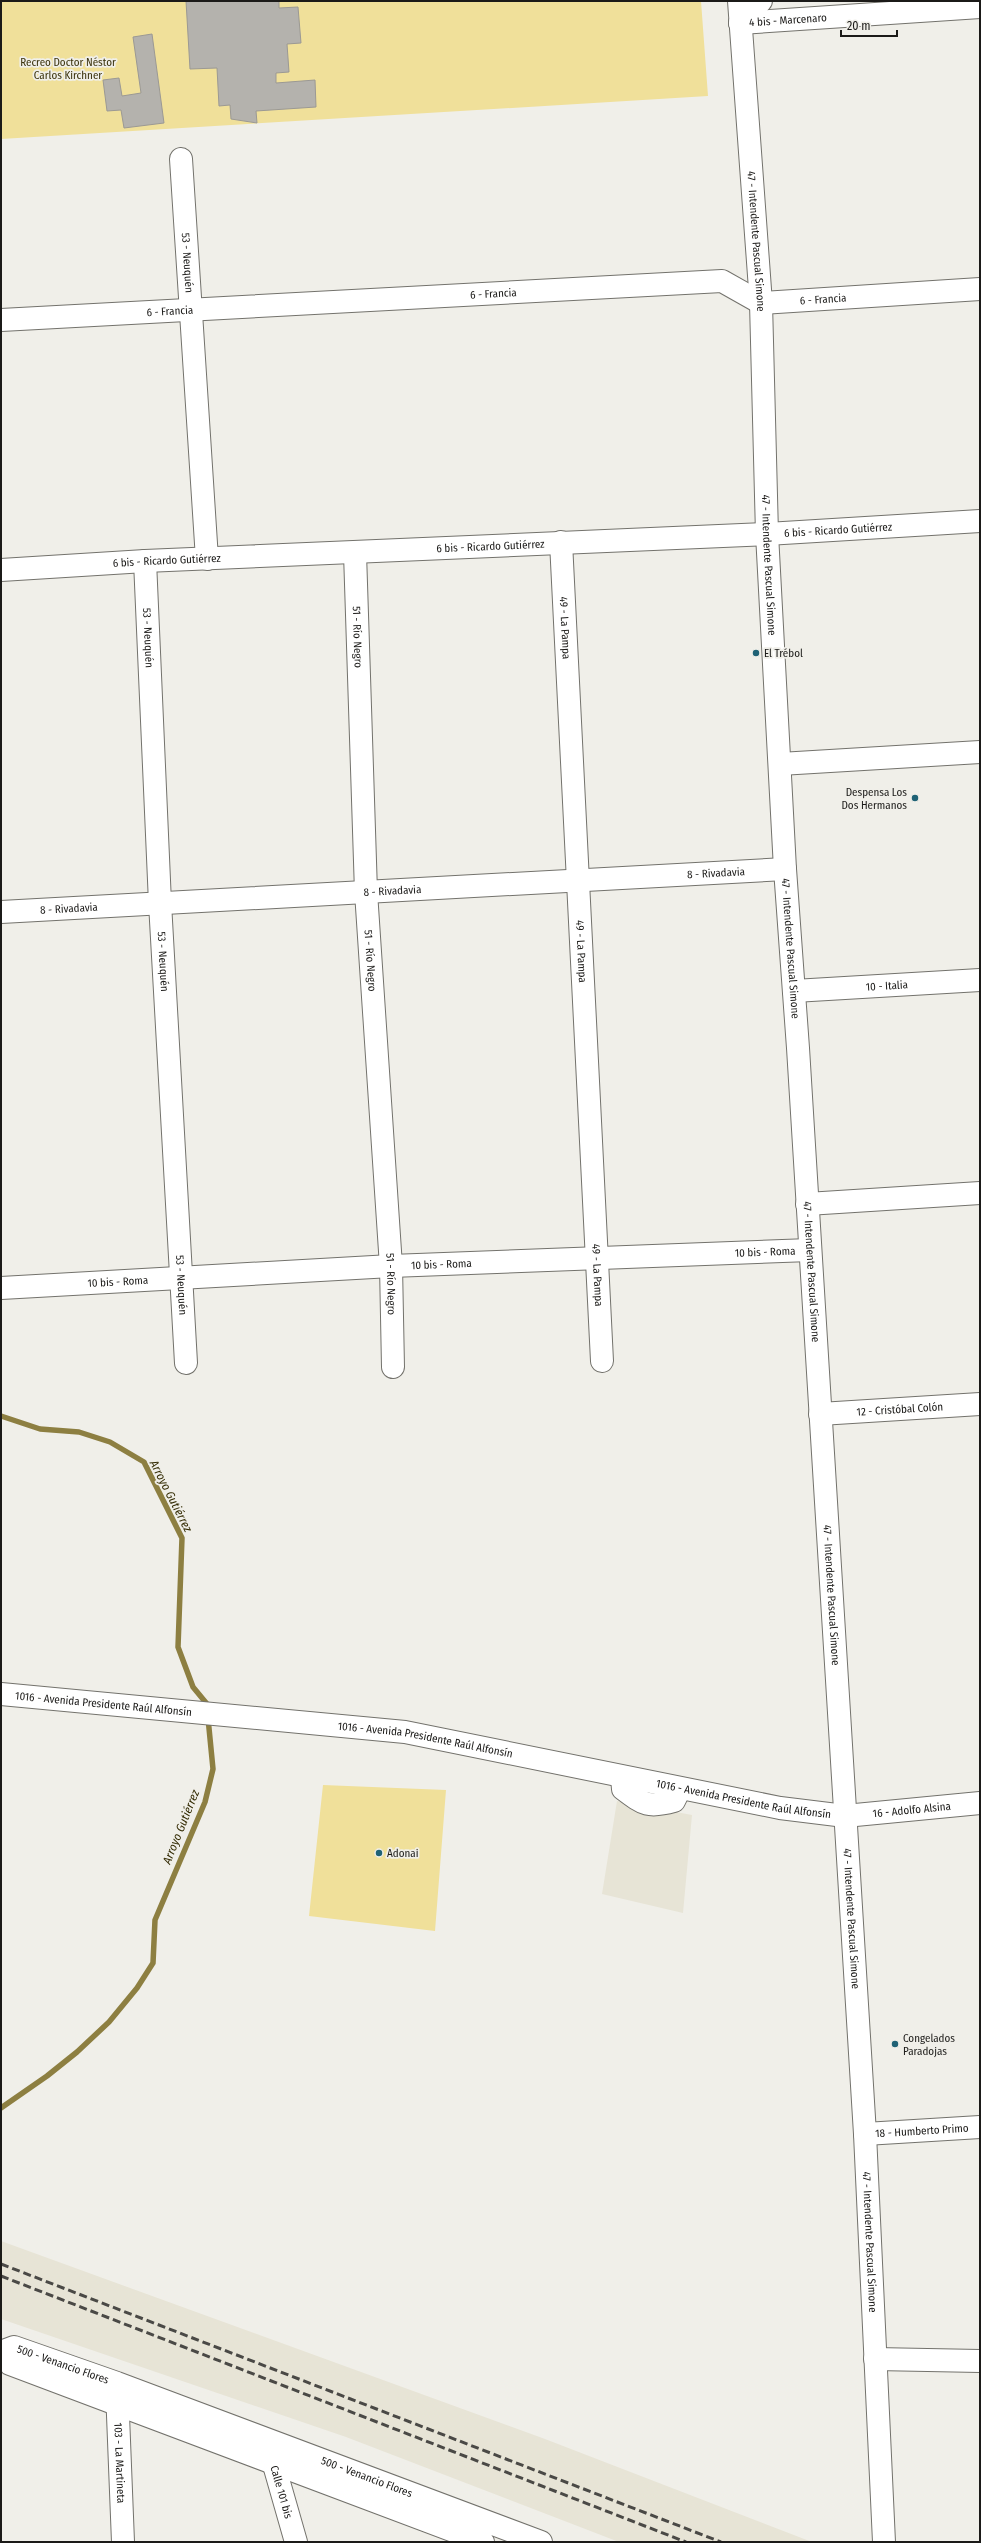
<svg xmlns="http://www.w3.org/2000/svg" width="981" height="2543" viewBox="0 0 981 2543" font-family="'Fira Sans Condensed',sans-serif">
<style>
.built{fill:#e7e4d6}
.green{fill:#f0e09a}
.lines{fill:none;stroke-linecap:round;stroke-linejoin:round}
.stream{stroke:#8d7f41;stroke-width:5.5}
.building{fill:#b4b2ad;stroke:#9b9994}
.minor-casing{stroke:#73726c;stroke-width:24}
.minor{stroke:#fff;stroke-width:22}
.rail{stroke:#4a4946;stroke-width:3;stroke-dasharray:8 4;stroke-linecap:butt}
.poi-dot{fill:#1f6275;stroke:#f0efe9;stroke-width:1.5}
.labels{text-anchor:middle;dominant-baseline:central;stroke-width:3.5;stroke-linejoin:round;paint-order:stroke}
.street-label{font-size:11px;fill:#1b1a18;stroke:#f0efe9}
.park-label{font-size:11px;fill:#3a320b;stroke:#f0efe9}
.poi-label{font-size:11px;fill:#1b1a18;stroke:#f0efe9;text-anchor:start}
.water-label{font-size:12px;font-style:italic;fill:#342c04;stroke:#f0efe9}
</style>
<rect width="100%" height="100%" fill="#f0efe9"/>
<!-- built -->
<path class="built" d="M617 1801 692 1815 683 1913 602 1894Z
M1 2241 545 2439 812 2542H619L346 2437 1 2319Z"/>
<!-- green -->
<path class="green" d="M1 1H701L708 96 1 139Z
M323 1785 446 1790 435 1931 309 1916Z"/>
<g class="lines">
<!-- stream -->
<path class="stream" d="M1 1416 40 1429 79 1432 110 1442 144 1462 182 1538 178 1647 193 1687 207 1704V1708
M1 2108 47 2076 77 2052 109 2022 137 1988 153 1963 155 1920 205 1802 213 1769 208 1718"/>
</g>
<!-- building -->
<path class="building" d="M186 1H279V8L298 7 301 43 287 44 289 72 276 73V83L315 80 316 107 256 111 257 123 231 119 230 105 219 106 217 68 190 69Z
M152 34 164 123 124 128 121 110 107 111 103 80 119 78 122 96 141 93 133 37Z"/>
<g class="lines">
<!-- minor casing -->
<g class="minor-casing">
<g id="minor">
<path id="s1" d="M739 1 761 303 767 534 785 869 798 1048 865 2134 884 2542"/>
<path id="s2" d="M740 23 980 7"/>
<path d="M740 23 761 1"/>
<path id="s3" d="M181 159 207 559"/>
<path id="s4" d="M1 320 722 281 761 303 980 289"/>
<path id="s5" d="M561 542 602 1361"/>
<path id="s6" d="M355 553 366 892 391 1266 393 1367"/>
<path id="s7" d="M145 561 160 903 186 1363"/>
<path id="s8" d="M1 570 145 561 767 534 980 521"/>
<path d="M780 764 980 752"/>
<path id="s9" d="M1 912 785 869"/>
<path id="s10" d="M794 991 980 980"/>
<path d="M807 1204 980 1193"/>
<path id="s11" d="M1 1288 391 1266 810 1250"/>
<path id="s12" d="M820 1414 980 1404"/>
<path id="s13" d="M1 1694 405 1732 780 1808 845 1816 980 1803"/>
<path d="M622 1777 623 1789C644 1805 649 1808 674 1801L680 1789"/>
<path id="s14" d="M865 2134 980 2127"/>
<path d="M875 2359 980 2361"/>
<path id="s15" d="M117 2390 123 2542"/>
<path id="s16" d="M274 2454V2465L296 2542"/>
<path id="s17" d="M483 2542 10 2364 4 2354 6 2350 14 2347 117 2383 541 2542"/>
</g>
</g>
<!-- minor -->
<use href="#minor" class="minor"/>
<!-- rail -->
<path class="rail" d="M1 2264 721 2542
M1 2276 686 2542"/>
</g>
<!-- markers -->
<g class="poi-dot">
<circle cx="756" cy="653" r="4"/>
<circle cx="915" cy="798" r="4"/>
<circle cx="379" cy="1853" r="4"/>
<circle cx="895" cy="2044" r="4"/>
</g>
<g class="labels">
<!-- street labels -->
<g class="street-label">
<text stroke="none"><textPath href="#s2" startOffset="48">4 bis - Marcenaro</textPath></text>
<text stroke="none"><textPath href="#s1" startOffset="241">47 - Intendente Pascual Simone</textPath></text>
<text stroke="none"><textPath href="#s3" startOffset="104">53 - Neuquén</textPath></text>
<text stroke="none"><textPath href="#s4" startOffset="493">6 - Francia</textPath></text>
<text stroke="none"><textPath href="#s4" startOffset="829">6 - Francia</textPath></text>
<text stroke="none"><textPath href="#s4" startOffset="169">6 - Francia</textPath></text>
<text stroke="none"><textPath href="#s8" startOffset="838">6 bis - Ricardo Gutiérrez</textPath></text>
<text stroke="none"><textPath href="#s8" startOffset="490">6 bis - Ricardo Gutiérrez</textPath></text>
<text stroke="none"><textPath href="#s8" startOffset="166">6 bis - Ricardo Gutiérrez</textPath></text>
<text stroke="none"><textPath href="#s1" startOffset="565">47 - Intendente Pascual Simone</textPath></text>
<text stroke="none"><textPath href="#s5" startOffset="86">49 - La Pampa</textPath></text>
<text stroke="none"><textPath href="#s6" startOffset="84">51 - Río Negro</textPath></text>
<text stroke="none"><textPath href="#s7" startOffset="77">53 - Neuquén</textPath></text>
<text stroke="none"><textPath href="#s9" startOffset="716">8 - Rivadavia</textPath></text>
<text stroke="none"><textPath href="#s9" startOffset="392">8 - Rivadavia</textPath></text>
<text stroke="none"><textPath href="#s9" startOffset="68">8 - Rivadavia</textPath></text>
<text stroke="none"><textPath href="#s1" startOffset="949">47 - Intendente Pascual Simone</textPath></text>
<text stroke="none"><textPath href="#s5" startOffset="410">49 - La Pampa</textPath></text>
<text stroke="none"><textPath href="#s6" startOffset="408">51 - Río Negro</textPath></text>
<text stroke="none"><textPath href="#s7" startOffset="401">53 - Neuquén</textPath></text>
<text stroke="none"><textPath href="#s10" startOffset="93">10 - Italia</textPath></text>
<text stroke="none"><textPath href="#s11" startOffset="765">10 bis - Roma</textPath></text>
<text stroke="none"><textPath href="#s11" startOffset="441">10 bis - Roma</textPath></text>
<text stroke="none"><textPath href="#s1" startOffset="1273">47 - Intendente Pascual Simone</textPath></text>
<text stroke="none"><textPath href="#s5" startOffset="734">49 - La Pampa</textPath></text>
<text stroke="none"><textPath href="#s11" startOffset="117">10 bis - Roma</textPath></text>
<text stroke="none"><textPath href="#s6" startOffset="732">51 - Río Negro</textPath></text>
<text stroke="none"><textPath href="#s7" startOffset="725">53 - Neuquén</textPath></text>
<text stroke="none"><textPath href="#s12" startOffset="80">12 - Cristóbal Colón</textPath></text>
<text stroke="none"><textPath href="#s1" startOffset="1597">47 - Intendente Pascual Simone</textPath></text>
<text stroke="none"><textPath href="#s13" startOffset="103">1016 - Avenida Presidente Raúl Alfonsín</textPath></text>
<text stroke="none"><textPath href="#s13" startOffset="427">1016 - Avenida Presidente Raúl Alfonsín</textPath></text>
<text stroke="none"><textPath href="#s13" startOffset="751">1016 - Avenida Presidente Raúl Alfonsín</textPath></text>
<text stroke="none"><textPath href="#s13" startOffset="921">16 - Adolfo Alsina</textPath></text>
<text stroke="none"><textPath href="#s1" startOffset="1921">47 - Intendente Pascual Simone</textPath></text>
<text stroke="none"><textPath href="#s14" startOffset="57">18 - Humberto Primo</textPath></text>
<text stroke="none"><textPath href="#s1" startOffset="2245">47 - Intendente Pascual Simone</textPath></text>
<text stroke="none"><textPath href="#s17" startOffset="582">500 - Venancio Flores</textPath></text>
<text stroke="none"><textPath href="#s15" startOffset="73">103 - La Martineta</textPath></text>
<text stroke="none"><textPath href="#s17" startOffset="906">500 - Venancio Flores</textPath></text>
<text stroke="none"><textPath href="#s16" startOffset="39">Calle 101 bis</textPath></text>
</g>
<!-- park labels -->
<g class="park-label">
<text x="68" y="62">Recreo Doctor Néstor<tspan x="68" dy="13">Carlos Kirchner</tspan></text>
</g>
<!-- poi labels -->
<g class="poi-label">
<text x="764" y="653">El Trébol</text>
<text x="907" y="792" text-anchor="end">Despensa Los<tspan x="907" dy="13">Dos Hermanos</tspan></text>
<text x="387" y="1853">Adonai</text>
<text x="903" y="2038">Congelados<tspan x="903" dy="13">Paradojas</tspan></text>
</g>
<!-- water labels -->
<g class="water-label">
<text transform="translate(171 1496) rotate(63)">Arroyo Gutiérrez</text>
<text transform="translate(181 1827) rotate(-68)">Arroyo Gutiérrez</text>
</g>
</g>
<!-- border -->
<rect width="981" height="2543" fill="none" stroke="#1b1a18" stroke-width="4"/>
<!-- scale -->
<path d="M841 30v6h56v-6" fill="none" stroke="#1b1a18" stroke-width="2"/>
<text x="847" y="30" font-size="12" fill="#1b1a18" stroke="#f0efe9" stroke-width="3" paint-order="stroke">20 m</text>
</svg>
